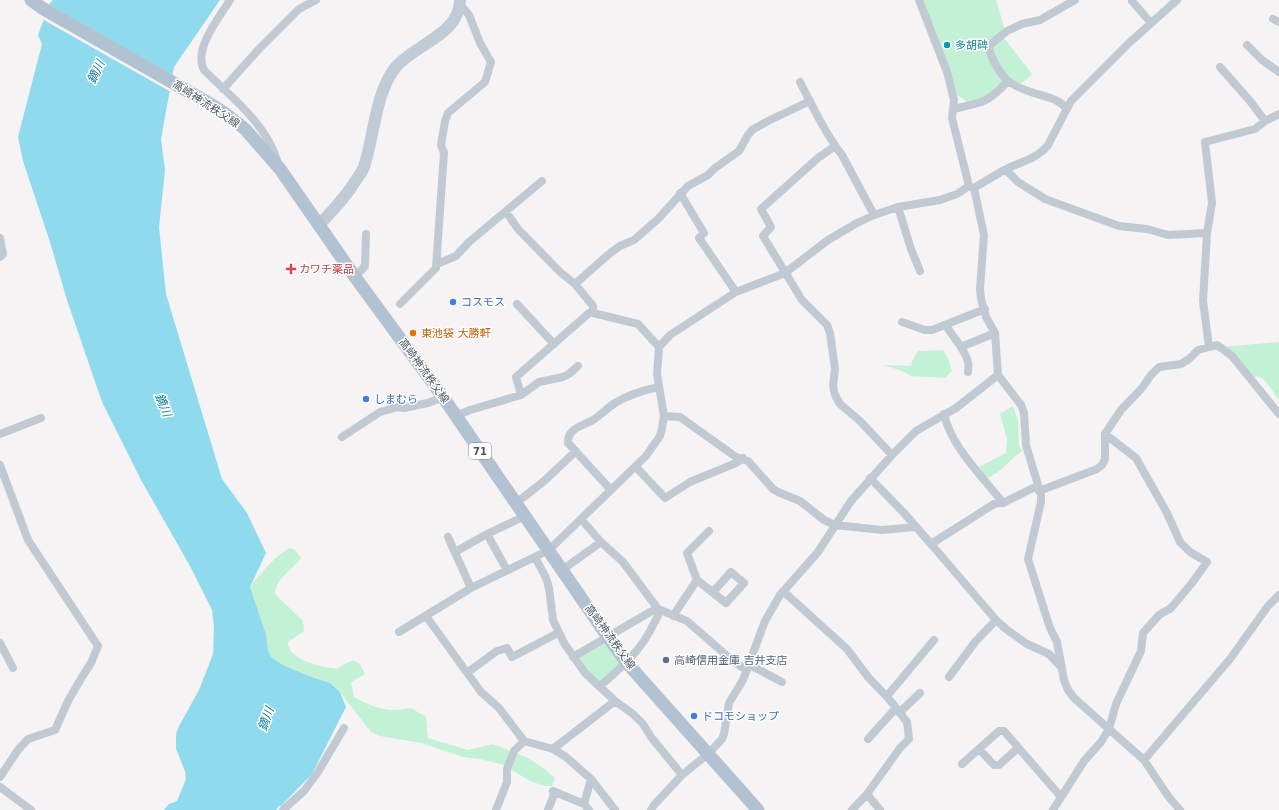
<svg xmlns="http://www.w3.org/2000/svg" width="1279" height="810" viewBox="0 0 1279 810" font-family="'DejaVu Sans','Noto Sans JP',sans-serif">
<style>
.green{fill:#c3f1d5}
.water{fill:#90daee}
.pier{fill:#f5f3f3}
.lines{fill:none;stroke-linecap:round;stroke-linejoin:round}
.street{stroke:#c1cad2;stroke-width:8}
.secondary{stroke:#c1cbd6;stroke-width:12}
.primary{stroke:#b3c2d1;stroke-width:13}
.culture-dot{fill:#0f9aa8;stroke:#fff;stroke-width:1.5}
.health-dot{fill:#e0444e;stroke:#fff;stroke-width:1.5}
.shop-dot{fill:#3f7fe0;stroke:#fff;stroke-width:1.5}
.food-dot{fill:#e8710a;stroke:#fff;stroke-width:1.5}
.service-dot{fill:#5c6f8a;stroke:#fff;stroke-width:1.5}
.labels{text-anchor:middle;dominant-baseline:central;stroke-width:3;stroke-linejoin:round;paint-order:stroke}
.shield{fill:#fff;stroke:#808990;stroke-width:1}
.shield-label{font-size:10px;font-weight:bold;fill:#4a5661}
.culture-label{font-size:11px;fill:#0d838f;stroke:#fff;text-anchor:start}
.street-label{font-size:11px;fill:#4a5661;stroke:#fff}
.health-label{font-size:11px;fill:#be3a42;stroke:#fff;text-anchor:start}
.shop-label{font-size:11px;fill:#366cbe;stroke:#fff;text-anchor:start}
.food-label{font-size:11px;fill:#c56008;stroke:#fff;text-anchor:start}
.service-label{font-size:11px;fill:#4e5e75;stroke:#fff;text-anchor:start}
.water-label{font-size:12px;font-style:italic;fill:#0c7c9b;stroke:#fff}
</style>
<rect width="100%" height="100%" fill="#f5f3f3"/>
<!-- green -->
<path class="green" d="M922 0H996L1005 30 1001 34 1032 74C1020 86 1019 85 1003 84 993 94 981 99 967 102L955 93Z
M1279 342V400C1273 392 1267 379 1257 376L1247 381 1238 365 1222 347Z
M943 350 948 359 952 371 945 378 911 376 902 371 884 365 911 366 913 359 918 351Z
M1013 406 1018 421 1019 446 1023 451C1010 458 1001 473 987 478L979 467 1006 453 1007 439 1000 414Z
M289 548 294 549 301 558C293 569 276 578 275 594L303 621 304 631 288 642C288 661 323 667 337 669L343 665 353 660 360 664 365 674 351 682 354 697C376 708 386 713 411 708L426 717 428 738 468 750 493 744 528 758 546 770 555 778 552 786H545L530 781 504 765 480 759 463 757 421 743 380 736 371 732 340 692 330 683 309 676 283 665 271 657 268 650 266 634 250 587C261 572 274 558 289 548Z
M604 641 622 664 599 683 578 659 579 656Z"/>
<!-- water -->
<path class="water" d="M53 0H220L174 67 161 139 165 170 159 227 166 294 222 479 247 513 266 553 250 587 266 634 268 650 271 657 283 665 309 676 330 683 340 692 346 707 312 774 281 806H279L276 810H164L169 804 177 801 186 779 185 771 176 749V734L179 726 199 690 213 654 214 628 212 610 190 566 141 480 102 402 67 300 49 239 23 161 18 137 42 44 38 35 50 3Z"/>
<!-- pier -->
<path class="pier" d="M48 4 174 77 171 92 42 19Z"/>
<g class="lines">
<!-- street -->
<path class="street" d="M230 0C219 18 193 49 204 70 231 97 267 124 278 163
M919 0 947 72 954 100 952 118 969 186
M1132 1 1151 23
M1273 19 1279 22
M1247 45 1262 60 1279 72
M1220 67 1250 101 1265 121
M800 82C813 107 825 133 842 155L874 215
M223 89 259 49 299 9 316 0
M953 109C981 103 988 103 1008 81
M1067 109C1057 97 1044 97 1031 92 1024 90 1013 85 1008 81 999 73 992 59 989 49L990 45 1007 31 1022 24 1040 20 1075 0
M835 146 818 158 761 209 771 227 763 236 802 300 827 325 830 333 835 369 833 386 835 395 840 404 860 421 892 455
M1006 170 1018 182 1045 199 1119 226 1147 229 1168 235 1207 233
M974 188 984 235 980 289 981 299 986 317 995 333 998 375 1021 405 1024 413 1026 445 1041 495V502L1028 559 1050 628 1057 642 1064 680 1068 690 1074 698 1144 760 1168 796 1180 810
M680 193 704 233 699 238 736 292
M898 207 911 249 920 271
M506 212 518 229 560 272 575 284 593 306V313
M0 238 3 254 0 257
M437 264 456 256 469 242 542 181
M355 277 365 266 366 234
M575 284 609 254 620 246 634 240 658 219 688 186 708 175 715 168 739 151 748 135 752 130 768 121 810 101
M400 304 436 268 444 153 441 145 445 121 448 113 485 82 491 62 480 43 469 15 460 4
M517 304 554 344
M902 322 925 330H932L985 309
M946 325C952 337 965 348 968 362 969 365 968 369 968 372
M961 347 995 333
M1209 347 1203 301 1207 233 1212 203 1205 142 1255 129 1265 121 1279 114
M521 395 539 382 563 377 569 374 578 366
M944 414C951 447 983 477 1003 503
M456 416 470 410 521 395 516 377 589 313H593L638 324 659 347
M664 416 680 417 736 457 748 461 773 489 778 492 800 501 824 520 835 525 882 530 915 527
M0 434 41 418
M342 437 380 412 398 407 404 408 428 403 443 397
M0 465 28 540 98 646 91 663 82 677 68 701 55 730 28 739 18 750 0 777
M636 467 665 498 690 482 736 463 743 458
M870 478 904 513 931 544 994 504 1005 502 1037 486
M611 490 568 443C567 428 583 426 593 420 601 415 607 408 615 403 628 395 644 390 659 387
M1039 491 1097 469 1102 465 1105 459V434L1121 410 1142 388 1151 375 1159 367 1181 364 1189 359 1198 350 1217 345 1232 356 1279 414
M516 503 543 482 576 451
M581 519 601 542 623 562 658 609C660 614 657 618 654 623 642 650 621 668 600 686
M487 534 507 570
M448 537 471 588
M931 544 996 620 1006 629 1027 644 1049 654 1061 667
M455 552 487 534 525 516
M535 557 546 578 549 588 553 620 564 643 585 673 615 701 633 714 643 724 651 737 682 775
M562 570 601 542
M697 580 687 553 709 531
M783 591 847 649 868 677 889 699 907 722 909 739 900 748 867 794 852 810
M426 616 481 692 499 708 524 741 553 749 566 757 591 779 615 810
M673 616 697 580 726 603 744 583 731 572 713 592
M399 632 471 588 549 550 646 456 660 436 662 428 664 416 657 374 659 347 670 335 736 292 785 273 828 240 857 223 874 215 898 207 940 200 957 194 969 186 974 188C984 182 994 176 1004 170 1020 162 1037 159 1048 145L1071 101 1129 43 1177 0
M0 643 13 668
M573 657 650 612 658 609 687 621 734 662 747 670
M750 665 782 682
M468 672 497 651 507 648 512 657 558 633
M949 677 975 642 996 620
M887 696 934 640
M900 712 920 693
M868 739 896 708
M553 749 615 701
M979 749 994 765H999L1018 748
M1144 760 1230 659 1268 606 1279 595
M962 764 999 731H1004L1061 797
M0 787 31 810
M553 791 584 804 589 810
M867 794 880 810
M584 804 591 779
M283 810 304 791 318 772 344 728
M496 810 507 782V769L514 751 524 741
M548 810 555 792
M651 810 654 805 682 775 708 754 722 739 724 734 729 703 743 680 765 621 780 595 818 552 851 501 892 455 916 431 956 408 998 375
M1053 810 1084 761 1101 742 1109 729 1116 704 1141 651 1143 633 1159 615 1171 608 1192 583 1207 562 1190 552 1180 542 1167 513 1136 458 1105 434"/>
<!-- secondary -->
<path class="secondary" d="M319 225C333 210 346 197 356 180 359 176 362 172 364 167 374 137 375 94 395 68 413 45 460 35 460 0"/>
<!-- primary -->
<path class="primary" d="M31 0 42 8 212 105 226 114 245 129 280 169 355 277 443 397 608 637 627 663 758 810"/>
</g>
<!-- markers -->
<circle class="culture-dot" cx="947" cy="45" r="4"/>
<path class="health-dot" d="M289 263h4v4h4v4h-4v4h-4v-4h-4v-4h4z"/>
<g class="shop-dot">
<circle cx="453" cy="302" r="4"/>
<circle cx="366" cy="399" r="4"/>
<circle cx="694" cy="716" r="4"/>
</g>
<circle class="food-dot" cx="413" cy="333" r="4"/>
<circle class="service-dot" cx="666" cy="660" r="4"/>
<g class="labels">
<!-- shield labels -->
<rect class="shield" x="469" y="443" width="22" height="16" rx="3"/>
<g class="shield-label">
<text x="480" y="451">71</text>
</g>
<!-- culture labels -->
<g class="culture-label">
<text x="955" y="45">多胡碑</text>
</g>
<!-- street labels -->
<g class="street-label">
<text transform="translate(206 104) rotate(33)">高崎神流秩父線</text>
<text transform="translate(424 371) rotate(54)">高崎神流秩父線</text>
<text transform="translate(610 637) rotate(54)">高崎神流秩父線</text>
</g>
<!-- health labels -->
<g class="health-label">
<text x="299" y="269">カワチ薬品</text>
</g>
<!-- shop labels -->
<g class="shop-label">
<text x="461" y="302">コスモス</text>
<text x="374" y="399">しまむら</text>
<text x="702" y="716">ドコモショップ</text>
</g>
<!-- food labels -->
<g class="food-label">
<text x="421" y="333">東池袋 大勝軒</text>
</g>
<!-- service labels -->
<g class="service-label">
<text x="674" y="660">高崎信用金庫 吉井支店</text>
</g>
<!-- water labels -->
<g class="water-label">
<text transform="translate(96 72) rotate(-65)">鏑川</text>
<text transform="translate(163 405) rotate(68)">鏑川</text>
<text transform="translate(266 719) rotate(-70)">鏑川</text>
</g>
</g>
</svg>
